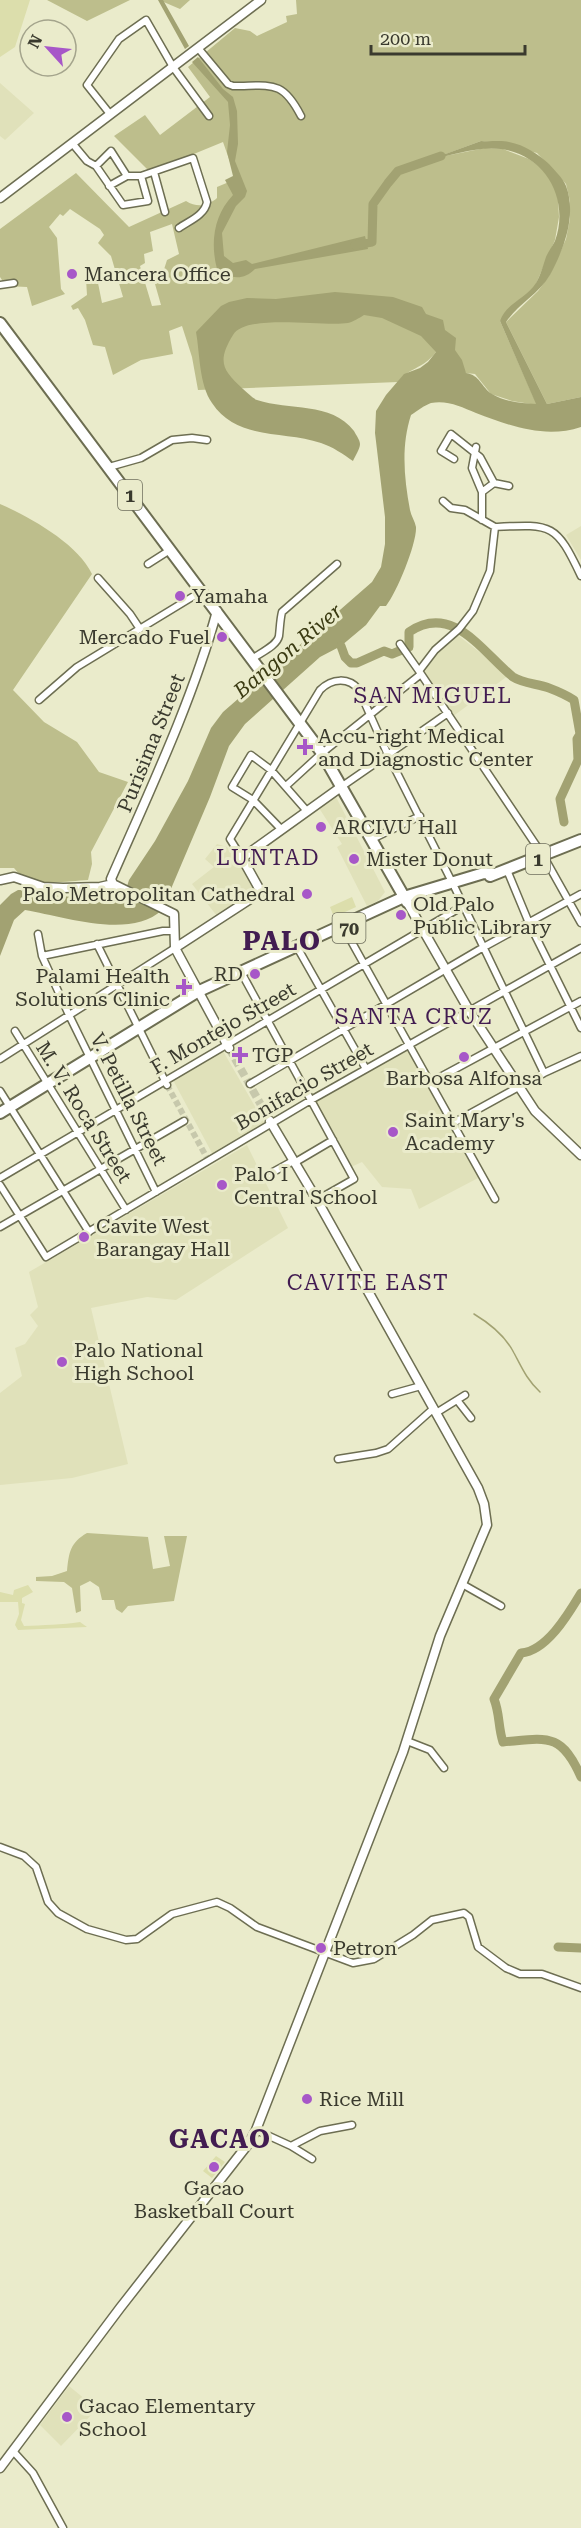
<svg xmlns="http://www.w3.org/2000/svg" width="581" height="2528" viewBox="0 0 581 2528" font-family="'Roboto Serif',serif">
<style>
.built{fill:#e0e1ba}
.green{fill:#dcdeac}
.forest{fill:#bdbe8c;fill-rule:evenodd}
.water{fill:#a2a272}
.lines{fill:none;stroke-linecap:round;stroke-linejoin:round}
.stream{stroke:#a2a272;stroke-width:1.5}
.river{stroke:#a2a272;stroke-width:9}
.street-tunnel{stroke:#c7c8ac;stroke-width:6;stroke-dasharray:6 3;stroke-linecap:butt}
.secondary-tunnel{stroke:#c7c8ac;stroke-width:8;stroke-dasharray:8 4;stroke-linecap:butt}
.street-casing{stroke:#6d6e52;stroke-width:9}
.secondary-casing{stroke:#6d6e52;stroke-width:11}
.highway-casing{stroke:#6d6e52;stroke-width:14}
.street{stroke:#fff;stroke-width:6}
.secondary{stroke:#fff;stroke-width:8}
.highway{stroke:#fff;stroke-width:10}
.poi-dot{fill:#a757c8;stroke:#eaebcb;stroke-width:2}
.labels{text-anchor:middle;dominant-baseline:central;stroke-width:6;stroke-linejoin:round;paint-order:stroke}
.shield{fill:#eaebcb;stroke:#6f6f5d;stroke-width:1.5}
.shield-label{font-size:18px;font-weight:bold;fill:#3a3a2e}
.poi-label{font-size:20px;fill:#3a3a2e;stroke:#eaebcb;text-anchor:start}
.street-label{font-size:20px;fill:#3a3a2e;stroke:#eaebcb}
.water-label{font-size:21px;font-style:italic;fill:#3b3b13;stroke:#eaebcb}
.quarter-label{font-size:22px;letter-spacing:1.5px;fill:#421c51;stroke:#eaebcb}
.district-label{font-size:26px;font-weight:bold;letter-spacing:1.5px;fill:#421c51;stroke:#eaebcb}
</style>
<rect width="100%" height="100%" fill="#eaebcb"/>
<!-- built -->
<path class="built" d="M0 83 34 113 5 140 0 136Z
M581 526V560L566 535Z
M455 633 509 675 452 717 420 671Z
M336 797 385 892 378 901 367 906 337 847 342 844 319 808Z
M217 844 227 847 256 891 217 916 192 884 214 867 205 859Z
M408 1050 480 1177 419 1209 411 1189 382 1187 362 1162 351 1167 315 1102Z
M223 1051 265 1124 213 1155 173 1080Z
M247 1145 288 1228 176 1300 147 1297 91 1308 128 1464 72 1478 0 1485V1393L22 1376 15 1348 25 1344 38 1326 30 1315 38 1307 29 1272Z
M69 2386 97 2409 61 2446 40 2425Z"/>
<!-- green -->
<path class="green" d="M0 0H30L15 47 0 57Z
M352 897 356 907 334 917 330 907Z
M28 1585 33 1592 22 1598V1603L25 1604 21 1620 24 1626C43 1625 62 1625 80 1622L87 1627 18 1630 15 1625 19 1614 18 1602H0V1592L13 1595 14 1590Z
M216 2156 225 2162 212 2178 203 2171Z"/>
<!-- forest -->
<path class="forest" d="M47 0H130L87 21Z
M159 0H190L180 9Z
M296 0H581V397L547 404 506 322 538 291 549 276 558 257 566 239 570 219V201L566 184 537 153 495 142 481 141 435 158 485 148 503 149 529 159 543 169 554 185 558 199 559 217 555 240 535 286 500 321 537 405 512 401 491 394 475 374 466 373 436 352C422 370 409 367 398 382L198 390 192 357 182 326 169 331 173 354 141 360 113 375 105 347 93 345 85 320 78 308 73 310 71 306 87 295 86 279 95 268 102 303 123 297 111 256 98 243 104 235 100 229 70 209 63 216 60 214 49 227 57 238 61 289 65 294 32 306 27 287 6 286 0 277V229L76 173 129 227 186 201C197 208 208 206 217 198V187L236 179 223 142 150 172 114 136 145 115 160 135 210 97 188 67 235 28 250 31 257 36 287 22 286 16 297 14ZM172 224 179 254 167 260 160 282 155 284 161 305 152 306 140 266 145 263 144 254 153 251 150 232Z
M0 504C30 517 78 544 92 574L13 690 44 722 77 742 99 772 128 782 91 852 92 864 88 880C65 881 29 889 14 868H0Z
M87 1533 148 1537 153 1569 170 1566 164 1536H187L174 1601 128 1606 122 1613 116 1609 114 1600H102L99 1587 90 1581 80 1586 81 1611 76 1613 72 1588 64 1582 36 1581V1577L52 1576 67 1571C69 1552 70 1543 87 1533Z"/>
<!-- water -->
<path class="water" d="M158 0H163L189 46 185 49Z
M198 57 223 89 233 97 237 111 238 144 235 161 247 191 245 197 236 206 222 233 224 256 233 263 246 260 252 264 365 236 368 249 255 269C243 281 230 279 217 269 210 242 214 215 233 195L225 180 233 176 227 152 230 125 228 102 192 62Z
M481 141C490 142 501 140 509 142 525 145 538 154 549 164 554 170 563 178 566 186 577 215 564 249 550 275 538 295 518 304 506 322L547 404 581 397V427C545 439 510 426 476 413 461 407 448 400 431 403 425 405 417 411 411 415 401 446 404 478 410 510 411 516 415 521 416 527 417 543 397 592 386 606H380L366 625 341 646 320 657 245 724 229 746 210 797 162 910C130 940 62 916 25 910L14 920 0 956V905L11 894 18 890H32L61 896 116 901 123 899 129 880 155 841 188 781 211 728 223 712 372 582 381 567 385 544V517L375 433 376 411 386 395 404 374 420 368 428 362 436 352 421 336 382 318 364 315C359 318 353 322 348 323 323 327 246 313 233 335 217 361 222 370 243 389 248 393 252 398 257 400 289 411 331 401 354 431 356 435 360 440 360 444 360 449 355 456 353 461 343 454 333 447 321 443 284 430 237 441 212 403 199 384 200 354 196 332L221 306 229 302 247 298 276 299 335 292 393 297 422 307 426 314 443 320 445 330 456 338 455 350 462 360 466 373C480 375 481 387 492 394 505 402 522 403 536 404L500 321C506 303 526 299 536 283 541 274 543 266 546 257 548 252 552 247 555 241 570 200 546 155 501 149 478 146 452 155 429 160Z"/>
<g class="lines">
<!-- stream -->
<path class="stream" d="M474 1314C489 1323 506 1337 514 1353 522 1368 527 1380 540 1392"/>
<!-- river -->
<path class="river" d="M355 245 372 242 373 204 388 183 398 171 441 156
M341 646 345 657 351 663H357L384 651 392 654 409 647V632C453 602 483 653 513 677 522 683 538 684 549 688 557 691 566 695 574 700L580 734 577 739 578 760 560 799 564 822
M581 1593C569 1613 547 1651 521 1653L494 1699C500 1714 498 1727 503 1742 547 1738 561 1732 581 1777
M558 1947 581 1948"/>
<!-- street-tunnel -->
<path class="street-tunnel" d="M167 1085 207 1158"/>
<!-- secondary-tunnel -->
<path class="secondary-tunnel" d="M229 1048 270 1121"/>
<!-- street casing -->
<g class="street-casing">
<path id="street" d="M198 48 228 84 233 86C271 86 282 79 301 116
M110 114 87 85 119 39 146 20 173 67 209 116
M72 143 87 161 96 166 123 205 148 201 141 176H127L109 186
M96 166 111 151 127 176
M154 172 165 212
M141 176 193 158 207 202C205 215 189 221 179 228
M0 285 14 283
M476 447 472 468 482 492V520
M454 459 441 451 451 434 480 457 494 483
M109 467 141 458 172 440 192 438 207 440
M482 492 494 483 509 486
M443 501 451 508 465 510 495 527
M148 564 170 550
M98 578 130 614 140 629
M400 644 419 671
M252 659C260 653 277 646 279 636 280 628 280 620 282 612L337 564
M421 674 544 857 581 923
M421 674 419 671 435 650 459 629 473 611 490 571 495 527C552 524 556 523 581 576
M39 700 77 667 202 591
M286 786 322 753 421 674
M341 787 448 713
M281 829 253 800 232 787 251 755 271 770 306 810
M372 839 420 816
M242 858 230 839 320 690C332 678 349 677 359 690L388 755 452 882
M507 870 529 923 581 1028
M455 888 544 1073
M345 930 495 1199
M38 934 42 956 69 1015 156 1192
M97 944 167 1085
M297 947 366 1069
M42 956 163 931H174
M241 972 354 1179 317 1200
M15 1031 126 1210
M0 1059 175 948
M431 1082 581 1001
M250 1084 482 948 581 894
M0 1091 89 1232
M453 1123 544 1073 581 1056
M294 1163 333 1140
M264 1177 293 1161
M0 1178 463 906
M0 1185 46 1257 311 1100 581 948
M0 1227 184 1121
M392 1394 421 1386
M457 1400 471 1418
M436 1413 465 1395
M338 1459 376 1453 388 1449 434 1408
M462 1584 501 1606
M407 1741 430 1750 444 1768
M0 1847 24 1856 36 1867 48 1902 58 1913 87 1929 126 1940 137 1939 172 1914 217 1902 230 1908 257 1927 353 1963 374 1959 413 1935 432 1920 464 1913 469 1917 478 1947 506 1968 520 1974H542L581 1988
M256 2130 291 2146 320 2131 352 2125
M291 2146 312 2159
M13 2451 33 2473 63 2528"/>
</g>
<!-- secondary casing -->
<g class="secondary-casing">
<path id="secondary" d="M0 198 261 0
M0 880 14 877 43 887 63 888 100 887 113 884 174 914 175 948 229 1048
M113 884 111 879C149 792 192 702 217 611
M407 902 470 1012 535 1111 581 1155
M175 948 261 892 242 858 341 787
M0 2468 120 2308 249 2143 256 2130 403 1752 440 1636 487 1525 484 1504 478 1488 317 1200 270 1121"/>
</g>
<!-- highway casing -->
<g class="highway-casing">
<path id="highway" d="M0 323 322 753 407 902
M490 876 581 840
M0 1113 197 992 404 897 484 873 494 874"/>
</g>
<!-- street -->
<use href="#street" class="street"/>
<!-- secondary -->
<use href="#secondary" class="secondary"/>
<!-- highway -->
<use href="#highway" class="highway"/>
</g>
<!-- markers -->
<g class="poi-dot">
<circle cx="72" cy="274" r="6"/>
<circle cx="180" cy="596" r="6"/>
<circle cx="222" cy="637" r="6"/>
<path d="M302 738h6v6h6v6h-6v6h-6v-6h-6v-6h6z"/>
<circle cx="321" cy="827" r="6"/>
<circle cx="354" cy="859" r="6"/>
<circle cx="307" cy="894" r="6"/>
<circle cx="401" cy="915" r="6"/>
<circle cx="255" cy="974" r="6"/>
<path d="M181 978h6v6h6v6h-6v6h-6v-6h-6v-6h6z"/>
<path d="M237 1046h6v6h6v6h-6v6h-6v-6h-6v-6h6z"/>
<circle cx="464" cy="1057" r="6"/>
<circle cx="393" cy="1132" r="6"/>
<circle cx="222" cy="1185" r="6"/>
<circle cx="84" cy="1237" r="6"/>
<circle cx="62" cy="1362" r="6"/>
<circle cx="321" cy="1948" r="6"/>
<circle cx="307" cy="2099" r="6"/>
<circle cx="214" cy="2167" r="6"/>
<circle cx="67" cy="2417" r="6"/>
</g>
<g class="labels">
<!-- shield labels -->
<g class="shield">
<rect x="118" y="480" width="24" height="30" rx="4.5"/>
<rect x="526" y="844" width="24" height="30" rx="4.5"/>
<rect x="332.5" y="913" width="33" height="30" rx="4.5"/>
</g>
<g class="shield-label">
<text x="130" y="495">1</text>
<text x="538" y="859">1</text>
<text x="349" y="928">70</text>
</g>
<!-- poi labels -->
<g class="poi-label">
<text x="84" y="274">Mancera Office</text>
<text x="192" y="596">Yamaha</text>
<text x="210" y="637" text-anchor="end">Mercado Fuel</text>
<text x="318" y="736">Accu-right Medical<tspan x="318" dy="23">and Diagnostic Center</tspan></text>
<text x="333" y="827">ARCIVU Hall</text>
<text x="366" y="859">Mister Donut</text>
<text x="295" y="894" text-anchor="end">Palo Metropolitan Cathedral</text>
<text x="413" y="904">Old Palo<tspan x="413" dy="23">Public Library</tspan></text>
<text x="243" y="974" text-anchor="end">RD</text>
<text x="170" y="976" text-anchor="end">Palami Health<tspan x="170" dy="23">Solutions Clinic</tspan></text>
<text x="252" y="1055">TGP</text>
<text x="464" y="1078" text-anchor="middle">Barbosa Alfonsa</text>
<text x="405" y="1120">Saint Mary's<tspan x="405" dy="23">Academy</tspan></text>
<text x="234" y="1174">Palo I<tspan x="234" dy="23">Central School</tspan></text>
<text x="96" y="1226">Cavite West<tspan x="96" dy="23">Barangay Hall</tspan></text>
<text x="74" y="1350">Palo National<tspan x="74" dy="23">High School</tspan></text>
<text x="333" y="1948">Petron</text>
<text x="319" y="2099">Rice Mill</text>
<text x="214" y="2188" text-anchor="middle">Gacao<tspan x="214" dy="23">Basketball Court</tspan></text>
<text x="79" y="2406">Gacao Elementary<tspan x="79" dy="23">School</tspan></text>
</g>
<!-- street labels -->
<g class="street-label">
<text transform="translate(151 743) rotate(-68)">Purisima Street</text>
<text transform="translate(223 1028) rotate(-30)">F. Montejo Street</text>
<text transform="translate(304 1086) rotate(-30)">Bonifacio Street</text>
<text transform="translate(129 1099) rotate(63)">V. Petilla Street</text>
<text transform="translate(84 1112) rotate(58)">M. V. Roca Street</text>
</g>
<!-- water labels -->
<g class="water-label">
<text transform="translate(288 651) rotate(-40)">Bangon River</text>
</g>
<!-- quarter labels -->
<g class="quarter-label">
<text x="433" y="695">SAN MIGUEL</text>
<text x="268" y="857">LUNTAD</text>
<text x="414" y="1016">SANTA CRUZ</text>
<text x="368" y="1282">CAVITE EAST</text>
</g>
<!-- district labels -->
<g class="district-label">
<text x="282" y="941">PALO</text>
<text x="220" y="2139">GACAO</text>
</g>
</g>
<!-- north arrow -->
<g transform="translate(48 48) rotate(297)"><circle r="28" fill="#eaebcb" stroke="#a4a48c" stroke-width="1.5"/>
<path d="M0-4.5L10 22L0 15L-10 22Z" fill="#a757c8"/>
<text y="-9" font-size="16" font-weight="bold" text-anchor="middle" fill="#3a3a2e">N</text>
</g>
<!-- scale -->
<path d="M371 45v9h154v-9" fill="none" stroke="#3a3a2e" stroke-width="3"/>
<text x="380" y="45" font-size="18" fill="#3a3a2e" stroke="#eaebcb" stroke-width="4.5" paint-order="stroke">200 m</text>
</svg>
